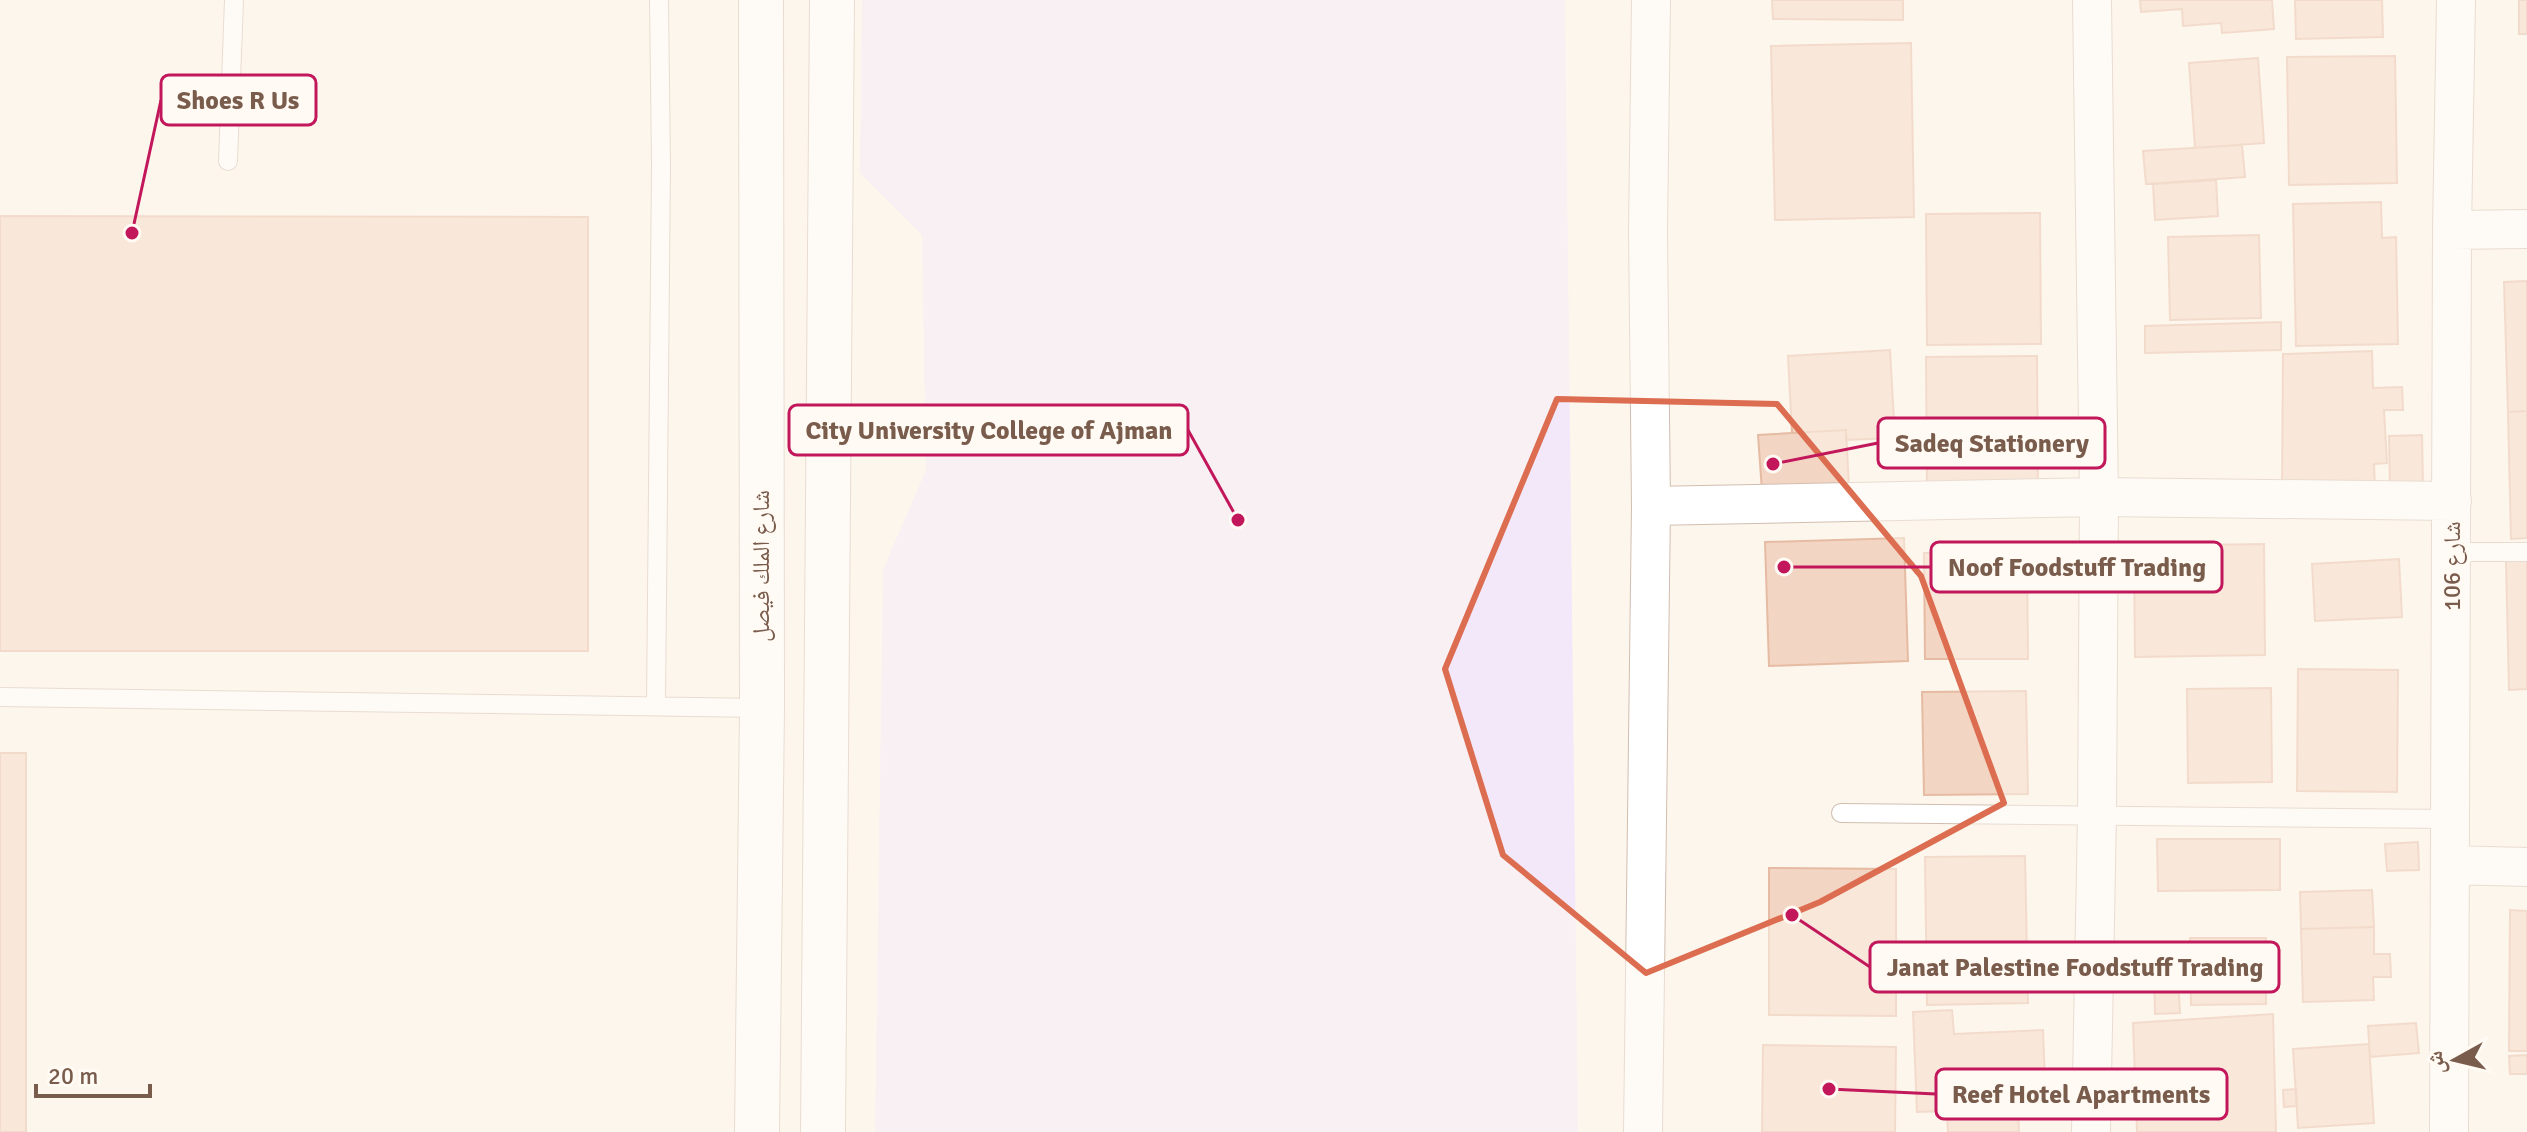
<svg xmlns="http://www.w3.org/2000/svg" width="2527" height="1132" viewBox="0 0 2527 1132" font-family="Signika,'Noto Naskh Arabic',sans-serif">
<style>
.education{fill:#f3e8fa}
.building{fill:#f3d5c3;stroke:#e6bba3;stroke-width:2}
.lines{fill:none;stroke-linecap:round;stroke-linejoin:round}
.service-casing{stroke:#d1beb0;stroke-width:20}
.minor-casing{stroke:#d1beb0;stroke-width:40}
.tertiary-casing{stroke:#d1beb0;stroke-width:46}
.service{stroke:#fff;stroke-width:18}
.minor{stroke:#fff;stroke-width:38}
.tertiary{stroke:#fff;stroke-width:44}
.marked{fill:none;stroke:#dc6d51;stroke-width:6;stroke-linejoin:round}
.labels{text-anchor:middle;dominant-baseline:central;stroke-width:8;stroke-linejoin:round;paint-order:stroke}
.street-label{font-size:24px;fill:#7a5c4d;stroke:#fffaf3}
.leader{fill:none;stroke:#c2185b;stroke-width:3}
.callout-dot{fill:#c2185b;stroke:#fffaf3;stroke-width:3}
.callout{fill:#fffaf3;stroke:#c2185b;stroke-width:3}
.callout-label{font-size:26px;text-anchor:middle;font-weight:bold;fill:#7a5c4d}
</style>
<rect width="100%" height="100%" fill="#fdf6ec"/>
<!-- education -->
<path class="education" d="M862 0H1565L1578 1132H875L883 570 926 470 922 235 860 173Z"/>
<!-- building -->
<path class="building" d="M1772 0H1903V20L1773 19Z
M2140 0H2272L2274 29 2222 33 2221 23 2183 26 2182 9 2141 12Z
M2295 0H2382L2383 37 2296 39Z
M2519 0H2527V34H2519Z
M1911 43 1914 217 1775 220 1771 46Z
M2395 56 2397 183 2289 185 2287 57Z
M2258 58 2264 143 2195 148 2189 63Z
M2242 145 2245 177 2146 184 2143 151Z
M2216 180 2218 216 2155 220 2153 184Z
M2381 202 2382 238 2396 237 2398 344 2296 346 2293 204Z
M2040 213 2041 344 1927 345 1926 214Z
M0 216 588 217V651H0Z
M2259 235 2261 318 2170 320 2168 237Z
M2527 281V411L2508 412 2504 282Z
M2281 322V350L2145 353V326Z
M1890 350 1895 438 1846 440V430L1792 433 1788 356Z
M2372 351 2373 388 2402 387 2403 410H2384L2387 463 2374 464 2375 490 2282 493 2283 354Z
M2037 356 2038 491 1927 492 1926 357Z
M2527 411V538L2511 539 2508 412Z
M1846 430 1849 487 1762 491 1758 435Z
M2422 435 2423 487 2390 488 2389 436Z
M1904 538 1908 661 1769 666 1765 542Z
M2264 544 2265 655 2135 657 2134 546Z
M2027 552 2028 659H1925L1924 553Z
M2399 559 2402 617 2315 621 2312 564Z
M2506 561H2527V689L2509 690Z
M2298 669 2398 670 2397 792 2297 791Z
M2271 688 2272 782 2188 783 2187 689Z
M2026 691 2028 794 1924 795 1922 692Z
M0 753H26V1132H0Z
M2157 839H2280V890L2158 891Z
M2418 842 2419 870 2387 871 2385 844Z
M2025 856 2028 1003 1927 1005 1925 857Z
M1769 868 1896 869V1016L1769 1015Z
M2372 890 2374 927 2301 929 2300 892Z
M2510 910 2527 911V1051H2509Z
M2374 927V954H2390L2391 977H2373L2374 1000 2303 1002 2301 929Z
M2190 938H2266V1004L2191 1005Z
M2154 977H2178L2180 1013 2155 1014Z
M1952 1010 1954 1034 2043 1030 2046 1106 2018 1107 2019 1132H1948L1947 1111 1917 1112 1913 1012Z
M2273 1014 2276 1132H2137L2133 1023Z
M2416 1023 2419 1053 2370 1057 2368 1026Z
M2369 1044 2374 1123 2298 1128 2293 1049Z
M1763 1045 1896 1047 1895 1132H1762Z
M2527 1055V1074H2510L2509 1056Z
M2296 1089 2297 1106 2284 1107 2283 1090Z"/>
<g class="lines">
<!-- service casing -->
<g class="service-casing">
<path id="service" d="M228 161 234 0
M2452 552H2527
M0 697 762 708
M656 705 661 165 659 0
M1841 813 2451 819"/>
</g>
<!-- minor casing -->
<g class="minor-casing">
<path id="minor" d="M2452 230 2527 229
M1651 506 2099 497 2452 501
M2450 865 2527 867
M1643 1132 1651 506 1648 232 1651 0
M2091 1132 2097 815 2099 497 2092 0
M2449 1132 2452 230 2456 0"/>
</g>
<!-- tertiary casing -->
<g class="tertiary-casing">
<path id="tertiary" d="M757 1132 762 708 761 0
M823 1132 832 0"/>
</g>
<!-- service -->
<use href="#service" class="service"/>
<!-- minor -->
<use href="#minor" class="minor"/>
<!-- tertiary -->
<use href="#tertiary" class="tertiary"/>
</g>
<!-- marked area -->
<path d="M0 0H2527V1132H0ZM1557 399 1777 404 1921 576 2004 803 1820 902 1646 973 1503 855 1445 669Z" fill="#fdf6ec" fill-opacity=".55" fill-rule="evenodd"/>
<path class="marked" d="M1557 399 1777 404 1921 576 2004 803 1820 902 1646 973 1503 855 1445 669Z"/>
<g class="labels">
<!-- street labels -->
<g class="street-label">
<text transform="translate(761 566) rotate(-90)">شارع الملك فيصل</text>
<text transform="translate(2452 566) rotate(-90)">شارع 106</text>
</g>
</g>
<!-- callouts -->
<path class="leader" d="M132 233L161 100M1238 520L1188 430M1773 464L1878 443M1784 567L1931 567M1792 915L1870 967M1829 1089L1936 1094"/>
<g class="callout-dot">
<circle cx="132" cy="233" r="8"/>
<circle cx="1238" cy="520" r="8"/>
<circle cx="1773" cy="464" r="8"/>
<circle cx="1784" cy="567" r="8"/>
<circle cx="1792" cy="915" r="8"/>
<circle cx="1829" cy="1089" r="8"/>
</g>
<g class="callout">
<rect x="161" y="75" width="155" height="50" rx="8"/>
<rect x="789" y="405" width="399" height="50" rx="8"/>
<rect x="1878" y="418" width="227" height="50" rx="8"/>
<rect x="1931" y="542" width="291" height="50" rx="8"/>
<rect x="1870" y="942" width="409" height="50" rx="8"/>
<rect x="1936" y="1069" width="291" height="50" rx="8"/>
</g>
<g class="callout-label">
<text x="238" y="109">Shoes R Us</text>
<text x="989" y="439">City University College of Ajman</text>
<text x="1992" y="452">Sadeq Stationery</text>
<text x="2077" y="576">Noof Foodstuff Trading</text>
<text x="2075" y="976">Janat Palestine Foodstuff Trading</text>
<text x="2081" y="1103">Reef Hotel Apartments</text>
</g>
<!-- north arrow -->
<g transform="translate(2455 1060) rotate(262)" stroke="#fffaf3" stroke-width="6" paint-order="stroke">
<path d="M0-6L14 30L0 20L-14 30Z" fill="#7a5c4d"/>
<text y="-12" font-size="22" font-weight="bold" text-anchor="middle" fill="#7a5c4d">ش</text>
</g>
<!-- scale -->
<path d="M36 1084v12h114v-12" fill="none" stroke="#7a5c4d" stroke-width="4"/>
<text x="48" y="1084" font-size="24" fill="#7a5c4d" stroke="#fffaf3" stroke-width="6" paint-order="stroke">20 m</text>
</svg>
